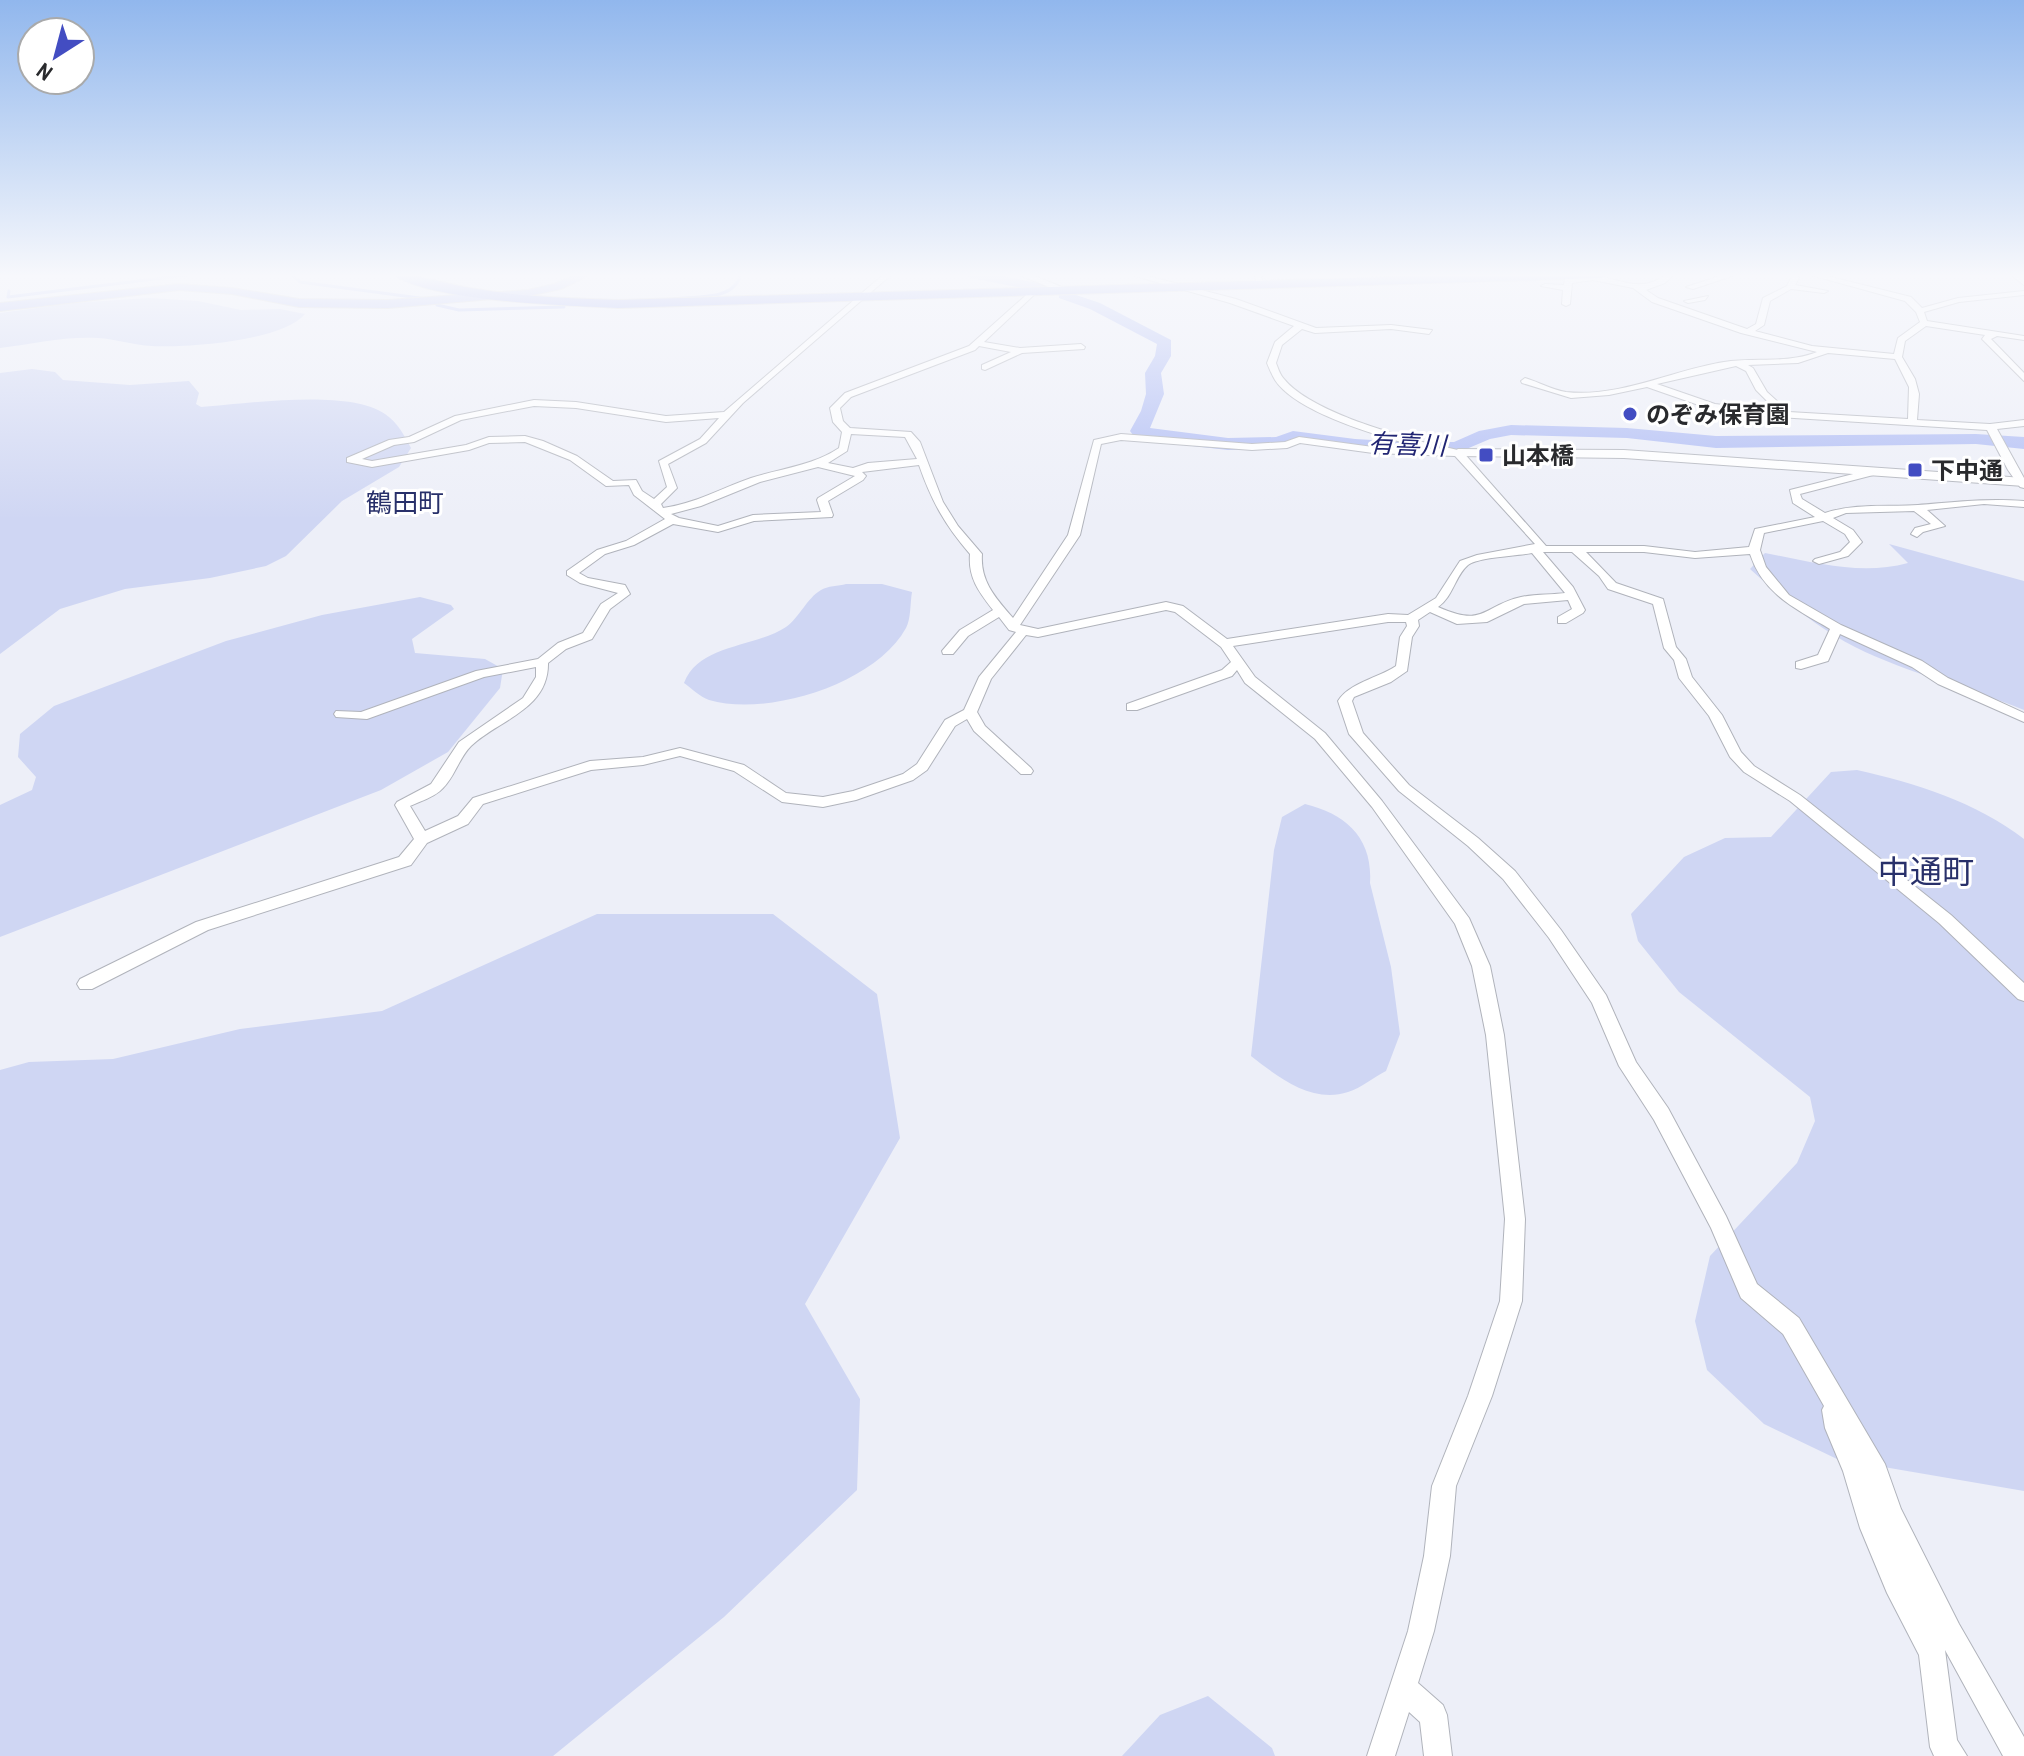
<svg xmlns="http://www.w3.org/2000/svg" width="2024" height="1756" viewBox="0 0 2024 1756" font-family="'Archivo Narrow','Noto Sans JP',sans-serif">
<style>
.green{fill:#cfd6f3}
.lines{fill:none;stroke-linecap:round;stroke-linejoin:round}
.stream{stroke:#aebbf4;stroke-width:3}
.river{fill:#aebbf4;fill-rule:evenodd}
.minor-casing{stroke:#b0b3bb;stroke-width:2}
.tertiary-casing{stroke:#b0b3bb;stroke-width:2}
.primary-casing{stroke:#cccccd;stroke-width:2}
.trunk-casing{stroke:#cccccd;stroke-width:2}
.minor{fill:#fff;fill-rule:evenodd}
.tertiary{fill:#fff;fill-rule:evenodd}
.primary{fill:#aab5f2;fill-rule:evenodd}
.trunk{fill:#8e9cee;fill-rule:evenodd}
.poi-dot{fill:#434dc2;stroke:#fff;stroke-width:3}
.labels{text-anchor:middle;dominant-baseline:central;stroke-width:6;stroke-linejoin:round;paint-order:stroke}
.far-poi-label{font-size:24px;font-weight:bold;fill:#292a2d;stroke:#fff;text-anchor:start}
.far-water-label{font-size:26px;font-style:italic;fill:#212573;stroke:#fff}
.far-quarter-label{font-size:26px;fill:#28306a;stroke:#fff}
.quarter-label{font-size:32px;fill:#28306a;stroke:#fff}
</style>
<rect width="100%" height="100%" fill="#edeff8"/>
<!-- green -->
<path class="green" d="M149 298 198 301 241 310 280 309 305 314C283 341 186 348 152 346 133 345 115 339 98 338 66 336 32 344 0 348V313L73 303Z
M32 369 55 372 63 380 130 385 189 381 199 393 196 404 201 407C247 404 348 388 385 414 398 423 404 435 411 448L399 467 342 501 286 556 266 566 210 578 125 589 60 609 0 654V373Z
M1889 544 2024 581V710C1968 687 1909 674 1855 647 1816 627 1782 598 1750 569L1765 553C1813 562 1860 576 1908 563Z
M846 584H882L912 592C910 604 911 619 906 628 875 684 768 717 709 700 700 697 691 688 684 683 699 644 754 648 786 627 799 618 807 598 821 590 827 586 839 586 846 584Z
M420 597 451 605 454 609 412 639 415 653 485 659 503 669 500 688 448 752 381 790 0 937V805L32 790 36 777 18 757 20 734 54 706 226 641 322 615Z
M1857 770C1915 783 1976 802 2024 839V1491L1837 1459 1764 1424 1707 1370 1695 1321 1710 1256 1797 1163 1815 1121 1810 1097 1679 992 1638 941 1631 914 1684 857 1725 838 1771 837 1831 772Z
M1305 804C1346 814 1373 838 1370 883L1391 967 1400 1034 1386 1071C1374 1077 1361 1088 1348 1092 1312 1104 1278 1077 1251 1056L1274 850 1282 817Z
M597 914H773L877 994 900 1138 805 1304 860 1399 857 1490 724 1617 553 1756H0V1070L29 1062 113 1059 240 1029 382 1011Z
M1208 1696 1272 1748 1275 1756H1122L1160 1715Z"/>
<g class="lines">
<!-- stream -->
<path class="stream" d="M291 274 300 282 427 299
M9 291 8 297 195 274
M674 299C698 296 734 301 741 274
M437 305 459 310 564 307"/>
<!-- river -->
<path class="river" d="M964 274H992L1043 284 1050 288 1043 292 971 278Z
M1064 291 1100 303 1171 340V356L1161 373 1164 394 1150 428 1228 438 1276 437 1293 431 1355 439 1407 442H1454L1479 431 1511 425 1627 428 1716 436 1976 434 2024 437V449L1976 444 1716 448 1627 438 1511 435 1490 439 1457 453 1407 454 1355 451 1295 442 1280 448 1228 450 1166 443 1133 435 1130 431 1141 411 1146 394 1145 373 1155 356 1157 344 1090 309 1059 298V292Z"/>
<!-- minor casing -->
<g class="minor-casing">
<path id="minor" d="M884 274H892L743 403 706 443 668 464 677 488 661 504 663 508C694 504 722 488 751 478 782 468 812 466 839 448L842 432 833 422 830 408 845 393 969 346 1033 289 1036 293 984 342 1020 348 1081 344 1085 347 1084 349 1022 353 985 370 982 369V365L1011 352 979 346 975 350 851 397 840 408 843 421 850 428 911 432 920 442 943 502 958 526 982 554C980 582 996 598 1013 618L1068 535 1094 440 1121 434 1252 444 1285 442 1299 437 1373 447 1427 449C1388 439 1297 414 1275 380 1272 375 1269 368 1267 363L1275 342 1294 326 1230 303 1128 274H1140L1236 299 1316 328 1391 325 1432 330 1429 334 1391 329 1315 333 1302 329 1282 345 1276 363C1278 368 1280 375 1284 379 1310 411 1391 433 1430 444L1432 446 1427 449 1449 448 1462 451 1546 546H1644L1695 552 1749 547 1755 529 1815 517 1793 503 1790 490 1877 468 1881 469V473L1800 494 1802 499 1825 513C1855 503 1887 507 1918 505 1956 502 1986 498 2024 501V507L1984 504 1927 510 1945 526 1923 532 1917 537 1911 534 1915 528 1931 524 1914 511 1846 513 1833 518 1853 530 1862 542 1848 556 1819 564 1813 561 1815 559 1840 552 1850 542 1845 534 1823 521 1764 533 1760 550 1766 567 1789 595 1841 625 1922 661 1948 678 2024 713V722L1938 684 1912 667 1840 634 1828 661 1801 669 1796 668V662L1818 655 1830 629C1796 609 1763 594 1750 554L1695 558 1644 552H1586L1616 583 1663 599 1676 647 1686 659 1692 677 1722 715 1741 752 1754 766 1800 795 1951 915 2024 983V1001L2018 999 1939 923 1790 801 1744 772 1730 757 1709 716 1679 678 1674 660 1664 648 1653 604 1608 589 1599 576 1572 552H1543L1573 587 1585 610 1583 613 1566 623H1558V617L1572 609 1568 600 1524 604 1487 622 1457 624 1430 612 1418 620 1419 626 1412 637 1407 671 1391 682 1354 697 1352 701 1363 733 1409 785 1478 838 1515 871 1561 930 1606 995 1636 1062 1668 1108 1726 1216 1757 1284 1799 1318 1885 1464 1901 1509 1959 1624 2024 1737V1756H2003L1945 1650 1957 1740 1967 1756H1934L1930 1747 1919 1655 1887 1593 1860 1528 1843 1471 1825 1428 1822 1410 1824 1406 1783 1334 1741 1298 1711 1228 1654 1120 1619 1066 1592 1003 1549 938 1503 879 1468 846 1399 791 1349 734 1338 701C1349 683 1378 678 1396 666L1400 637 1407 626 1406 622H1388L1233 646 1255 677 1325 733 1382 801 1469 918 1490 966 1504 1035 1525 1219 1522 1301 1492 1396 1456 1486 1450 1556 1434 1631 1418 1683 1443 1705 1447 1715 1452 1756H1424L1420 1722 1409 1712 1395 1756H1367L1408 1631 1424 1556 1432 1486 1468 1396 1500 1301 1505 1219 1486 1035 1472 966 1455 924 1372 807 1315 739 1245 683 1237 670 1232 676 1137 710H1127V704L1222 670 1231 662 1221 647 1175 612 1166 610 1038 637 1026 635 991 679 977 712 985 726 1031 768 1033 771 1031 774H1021L974 731 967 719 955 726 927 770 913 780 856 800 823 807 782 802 734 771 680 756 643 765 591 770 483 804 468 824 427 843 411 865 208 930 92 989H80L77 984 80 979 196 922 399 857 414 839 395 805 397 802 431 784 459 742 523 698 536 677V667L484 677 367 719 336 717 334 714 336 711 361 712 476 671 538 659 558 643 583 633 601 604 618 593 580 583 567 575V571L597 550 626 541 665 519 634 495 629 485 606 486 570 460 525 442 489 443 469 450 372 467 347 462V458L389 440 409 437 455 416 534 400 576 402 666 416 724 412ZM534 406 576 408 666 422 719 418 700 439 659 461 667 487 654 499 642 491 636 480 613 481 577 456 543 441 525 436 489 437 466 445 372 461 362 459 394 445 414 442 461 420ZM851 434 905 437 917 459 868 463 853 468 828 463 847 451ZM1121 440 1252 450 1287 448 1300 443 1373 453 1455 456 1535 544 1477 555 1460 561 1436 598 1408 615 1388 614 1227 639 1183 606 1166 602 1038 629 1020 625 1080 535 1101 444ZM919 465C932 502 945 525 970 554 968 578 979 592 993 610L960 630 942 651 943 654H953L968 636 999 617 1009 630 1016 632 979 677 964 710 945 720 917 764 903 774 853 791 823 797 786 793 744 765 680 748 643 757 590 761 473 798 458 816 425 831 410 806C421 801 435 797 443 788 455 776 459 758 471 746 499 720 549 709 548 663L566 649 592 639 610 609 630 594 625 585 588 578 579 573 605 554 634 545 673 524 718 532 754 521 832 517 833 515 828 501 863 480 866 476 862 472ZM818 467 855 476 818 498 817 500 821 512 753 515 718 526 679 518 671 514 701 506 760 482ZM1532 553 1565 593C1550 595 1535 594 1521 597 1482 606 1485 628 1438 607 1453 597 1455 576 1468 565 1479 557 1517 556 1532 553Z
M1254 274H1265L1261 277 1264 286H1258Z
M1582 274C1613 274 1639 297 1666 274H1674L1665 283 1646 290 1658 298 1747 329 1756 324 1763 298 1787 286 1791 278 1789 274H1797L1799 278 1795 285 1828 291 1824 293 1791 289 1770 301 1764 325 1755 331 1812 346 1894 354 1898 338 1920 322 1916 312 1905 301 1807 274H1819L1911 297 1922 308 1958 298 2024 291V295L1959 302 1924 312 1927 321 2024 336V340L1997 336 1991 339 2024 373V381L1982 339 1985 335 1926 326 1905 341 1902 357 1915 379 1919 394 1917 420 1990 424 2024 420V426L1997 429 2024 478V488L2020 487 2008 470 1987 430 1745 415 1710 409 1647 387 1609 395 1571 398 1522 383 1521 381 1525 378C1539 382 1552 390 1566 392 1619 398 1673 370 1724 362 1755 357 1787 364 1817 352L1741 333 1652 302 1633 288 1593 280 1572 283 1570 304 1566 306 1562 304 1563 290 1541 286 1545 284 1564 285 1565 279 1584 278ZM1828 353 1895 359 1909 387 1908 419 1789 412 1767 392 1753 368 1748 365 1798 363ZM1736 366 1746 371 1756 390 1777 411 1715 404 1657 384Z
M1726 274H1738L1693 289 1686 287Z
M2010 274H2018L2024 279V285Z
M1708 296 1705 300 1688 303 1684 301Z"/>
</g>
<!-- tertiary casing -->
<g class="tertiary-casing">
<path id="tertiary" d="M1017 274H1030L1069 290 1061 292Z
M1458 449 1624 450 2024 478V486L1624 458 1454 456 1452 453Z"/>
</g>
<!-- primary casing -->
<g class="primary-casing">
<path id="primary" d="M577 274H592L561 289 528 296 388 308 299 307 232 294 179 290 0 311V303L179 284 232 288 299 299 388 300 528 290 554 284Z"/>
</g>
<!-- trunk casing -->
<g class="trunk-casing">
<path id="trunk" d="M392 274C420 274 448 285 477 289 523 297 571 298 618 300L1485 274H1608L1602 278 618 308C567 305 430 302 392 274Z"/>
</g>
<!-- minor -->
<use href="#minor" class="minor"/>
<!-- tertiary -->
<use href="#tertiary" class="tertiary"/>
<!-- primary -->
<use href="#primary" class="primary"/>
<!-- trunk -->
<use href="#trunk" class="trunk"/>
</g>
<!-- sky -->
<linearGradient id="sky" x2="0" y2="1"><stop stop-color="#91b7ed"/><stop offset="0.53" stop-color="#f7f8fc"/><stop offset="1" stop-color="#f7f8fc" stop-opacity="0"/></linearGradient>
<rect width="2024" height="520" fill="url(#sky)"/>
<!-- markers -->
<g class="poi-dot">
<circle cx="1630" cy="414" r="8"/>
<rect x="1478" y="447" width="16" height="16" rx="4"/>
<rect x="1907" y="462" width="16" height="16" rx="4"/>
</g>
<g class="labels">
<!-- far-poi labels -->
<g class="far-poi-label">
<text x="1646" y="414">のぞみ保育園</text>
<text x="1502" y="455">山本橋</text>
<text x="1931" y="470">下中通</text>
</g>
<!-- far-water labels -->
<g class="far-water-label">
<text transform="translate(1407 444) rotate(2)">有喜川</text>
</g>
<!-- far-quarter labels -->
<g class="far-quarter-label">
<text x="405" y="502">鶴田町</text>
</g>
<!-- quarter labels -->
<g class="quarter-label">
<text x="1926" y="871">中通町</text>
</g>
</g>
<!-- north arrow -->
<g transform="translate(56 56) rotate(216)"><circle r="38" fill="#ffffff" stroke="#a9aaab" stroke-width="2"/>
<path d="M0-6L14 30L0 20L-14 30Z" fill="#434dc2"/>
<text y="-12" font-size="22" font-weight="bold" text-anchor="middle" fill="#292a2d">N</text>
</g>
</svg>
